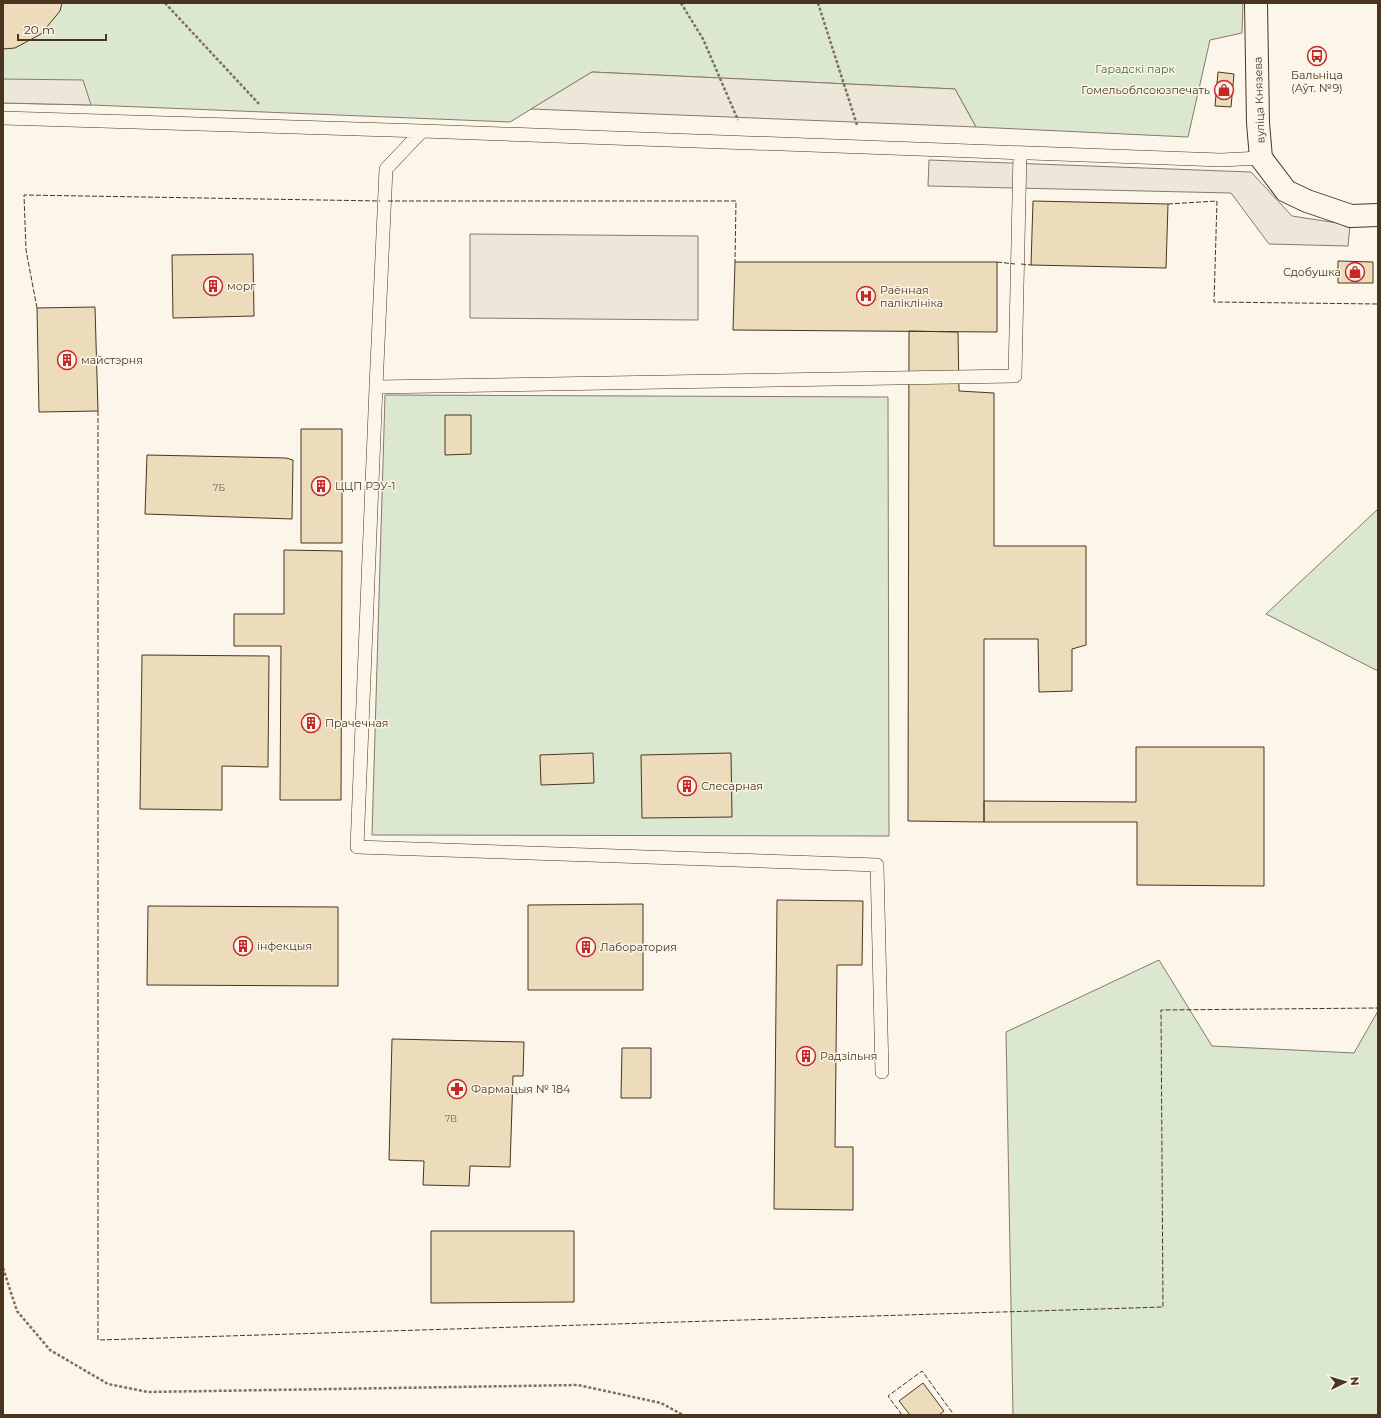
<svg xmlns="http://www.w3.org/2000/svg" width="1381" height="1418" viewBox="0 0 1381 1418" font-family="Montserrat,sans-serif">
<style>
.green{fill:#dce7d0;stroke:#887966}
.parking{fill:#ede7d9;stroke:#887966}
.building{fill:#ecdcbc;stroke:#4a3520}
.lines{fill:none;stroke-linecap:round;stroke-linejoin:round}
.service-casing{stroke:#4a3520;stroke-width:14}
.minor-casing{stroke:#4a3520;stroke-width:24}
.tertiary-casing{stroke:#4a3520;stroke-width:24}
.path{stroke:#7f6f5c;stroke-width:2.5;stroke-dasharray:3 2;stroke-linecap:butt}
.service{stroke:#fbf6e9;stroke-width:13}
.minor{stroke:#fbf6e9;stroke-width:22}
.tertiary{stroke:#fbf6e9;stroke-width:22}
.fence{stroke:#4a3520;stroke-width:1;stroke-dasharray:5 2;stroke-linecap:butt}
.labels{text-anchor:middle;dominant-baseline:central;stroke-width:3;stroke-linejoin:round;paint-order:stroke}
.number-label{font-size:9px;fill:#725f47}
.park-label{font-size:11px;fill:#436837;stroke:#fbf6e9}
.poi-label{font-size:11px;fill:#4a3520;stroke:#fbf6e9;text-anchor:start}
.street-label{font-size:11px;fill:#4a3520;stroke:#fbf6e9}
</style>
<rect width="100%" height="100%" fill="#fbf6e9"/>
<!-- green -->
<path class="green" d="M3 3H1243L1242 33 1210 40 1188 137 976 127 955 89 592 72 510 122 91 105 3 103Z
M385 395 888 397 889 836 372 835Z
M1378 509V671L1266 614Z
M1159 960 1212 1046 1354 1053 1378 1011V1415H1013L1006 1032Z"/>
<!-- parking -->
<path class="parking" d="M592 72 955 89 976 127 531 109Z
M3 79 83 80 91 105 3 103Z
M929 160 1251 172 1292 216 1350 225 1348 246 1269 244 1231 193 928 186Z
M470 234 698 236V320L470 318Z"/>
<!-- building -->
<path class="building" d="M3 3H62L60 11 41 34 15 48 3 49Z
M1218 72 1234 74 1231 107 1215 106Z
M1033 201 1168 204 1166 268 1031 265Z
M253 254 254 316 173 318 172 255Z
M1338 261 1373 262V283H1338Z
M735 262H997V332L733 330Z
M95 307 98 411 39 412 37 308Z
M909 331 958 332 959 391 994 393V546H1086V645L1072 649V691L1039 692 1038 639H984V822L908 821Z
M445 415H471V454L445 455Z
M301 429H342V543H301Z
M147 455 286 458 293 460 292 519 145 514Z
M284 550 342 551 341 800H280L281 646H234V614H284Z
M142 655 269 656 268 767 222 766V810L140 809Z
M1136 747H1264V886L1137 885V822H984V801L1136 802Z
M593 753 594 783 541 785 540 755Z
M731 753 732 817 642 818 641 755Z
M777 900 863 901 862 965H837L835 1147H853V1210L774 1209Z
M643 904V990H528V905Z
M148 906 338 907V986L147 985Z
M392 1039 524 1042 523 1076H513L510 1167 470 1166 469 1186 423 1185 424 1161 389 1160Z
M622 1048H651V1098H621Z
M431 1231H574V1302L431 1303Z
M923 1383 944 1411 939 1415H910L899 1401Z"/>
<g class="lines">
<!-- service casing -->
<g class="service-casing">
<path id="service" d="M3 118 422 131 1221 160 1261 158
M376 387 386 169 422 131
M882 1072 877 865 357 847 376 387 1015 376 1020 153"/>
</g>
<!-- minor casing -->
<g class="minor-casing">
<path id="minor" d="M1351 216 1378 215"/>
</g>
<!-- tertiary casing -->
<g class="tertiary-casing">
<path id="tertiary" d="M1256 3 1258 123 1261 158 1286 191 1307 201 1351 216"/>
</g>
<!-- path -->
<path class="path" d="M165 3 259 104
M681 3 703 39 738 120
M818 3 857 125
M3 1268 17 1311 50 1350 108 1384 148 1392 578 1385 661 1403 683 1415"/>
<!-- service -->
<use href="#service" class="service"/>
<!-- minor -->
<use href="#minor" class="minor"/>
<!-- tertiary -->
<use href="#tertiary" class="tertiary"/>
<!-- fence -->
<path class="fence" d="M388 201H736L735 262
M1168 204 1217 201 1214 302 1378 304
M997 262 1015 264
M1021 264 1031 265
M37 308 26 250 24 195 380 201
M98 411V1340L1163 1307 1161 1010 1378 1008
M902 1415 888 1396 922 1371 954 1415"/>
</g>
<!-- icons -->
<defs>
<g id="bus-ring" transform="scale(1)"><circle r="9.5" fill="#fbf6e9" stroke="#c62828" stroke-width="1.5"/><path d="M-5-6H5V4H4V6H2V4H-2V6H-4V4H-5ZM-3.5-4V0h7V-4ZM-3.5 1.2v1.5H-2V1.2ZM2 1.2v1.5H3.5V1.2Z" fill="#c62828"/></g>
<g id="shop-ring" transform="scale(1)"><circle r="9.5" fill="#fbf6e9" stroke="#c62828" stroke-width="1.5"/><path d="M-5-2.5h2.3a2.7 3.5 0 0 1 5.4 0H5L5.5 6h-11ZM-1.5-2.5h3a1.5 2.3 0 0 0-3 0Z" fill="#c62828"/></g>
<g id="building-ring" transform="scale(1)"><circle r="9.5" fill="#fbf6e9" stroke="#c62828" stroke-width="1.5"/><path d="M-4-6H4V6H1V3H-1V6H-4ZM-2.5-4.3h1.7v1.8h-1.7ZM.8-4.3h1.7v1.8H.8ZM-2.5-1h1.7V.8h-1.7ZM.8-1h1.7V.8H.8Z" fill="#c62828"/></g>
<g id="hospital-ring" transform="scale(1)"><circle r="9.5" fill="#fbf6e9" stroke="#c62828" stroke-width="1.5"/><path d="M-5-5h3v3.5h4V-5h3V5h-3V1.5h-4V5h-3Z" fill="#c62828"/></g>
<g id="pharmacy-ring" transform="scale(1)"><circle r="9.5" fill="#fbf6e9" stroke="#c62828" stroke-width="1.5"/><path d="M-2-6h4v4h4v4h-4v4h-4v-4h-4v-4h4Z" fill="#c62828"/></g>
</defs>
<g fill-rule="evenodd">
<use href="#bus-ring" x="1317" y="56"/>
<use href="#shop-ring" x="1224" y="90"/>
<use href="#shop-ring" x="1355" y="272"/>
<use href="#building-ring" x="213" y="286"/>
<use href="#hospital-ring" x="866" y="296"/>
<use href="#building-ring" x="67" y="360"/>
<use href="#building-ring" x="321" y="486"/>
<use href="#building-ring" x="311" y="723"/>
<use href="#building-ring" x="687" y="786"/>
<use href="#building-ring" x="243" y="946"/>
<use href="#building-ring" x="586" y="947"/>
<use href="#building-ring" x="806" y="1056"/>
<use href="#pharmacy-ring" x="457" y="1089"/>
</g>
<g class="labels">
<!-- number labels -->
<g class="number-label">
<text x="219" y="487">7Б</text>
<text x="451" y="1118">7В</text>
</g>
<!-- park labels -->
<g class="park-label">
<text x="1135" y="69">Гарадскі парк</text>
</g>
<!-- poi labels -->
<g class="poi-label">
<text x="1317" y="75" text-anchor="middle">Бальніца<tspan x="1317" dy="13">(Аўт. №9)</tspan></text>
<text x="1210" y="90" text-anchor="end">Гомельоблсоюзпечать</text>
<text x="1341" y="272" text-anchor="end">Сдобушка</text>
<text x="227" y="286">морг</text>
<text x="880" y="290">Раённая<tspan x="880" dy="13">паліклініка</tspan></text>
<text x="81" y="360">майстэрня</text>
<text x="335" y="486">ЦЦП РЭУ-1</text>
<text x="325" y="723">Прачечная</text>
<text x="701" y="786">Слесарная</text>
<text x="257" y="946">інфекцыя</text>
<text x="600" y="947">Лаборатория</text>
<text x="820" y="1056">Радзільня</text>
<text x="471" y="1089">Фармацыя № 184</text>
</g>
<!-- street labels -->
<g class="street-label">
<text transform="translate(1259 100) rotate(-92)">вуліца Князева</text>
</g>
</g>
<!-- border -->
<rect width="1381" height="1418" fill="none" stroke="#4a3520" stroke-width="8"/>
<!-- north arrow -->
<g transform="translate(1345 1382) rotate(85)" stroke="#fbf6e9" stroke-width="3" paint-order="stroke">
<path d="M0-3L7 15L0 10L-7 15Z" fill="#4a3520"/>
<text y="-6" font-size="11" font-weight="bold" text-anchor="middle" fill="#4a3520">N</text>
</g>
<!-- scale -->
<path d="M18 34v6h88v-6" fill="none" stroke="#4a3520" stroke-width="2"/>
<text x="24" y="34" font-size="12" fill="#4a3520" stroke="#fbf6e9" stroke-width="3" paint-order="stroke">20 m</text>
</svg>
